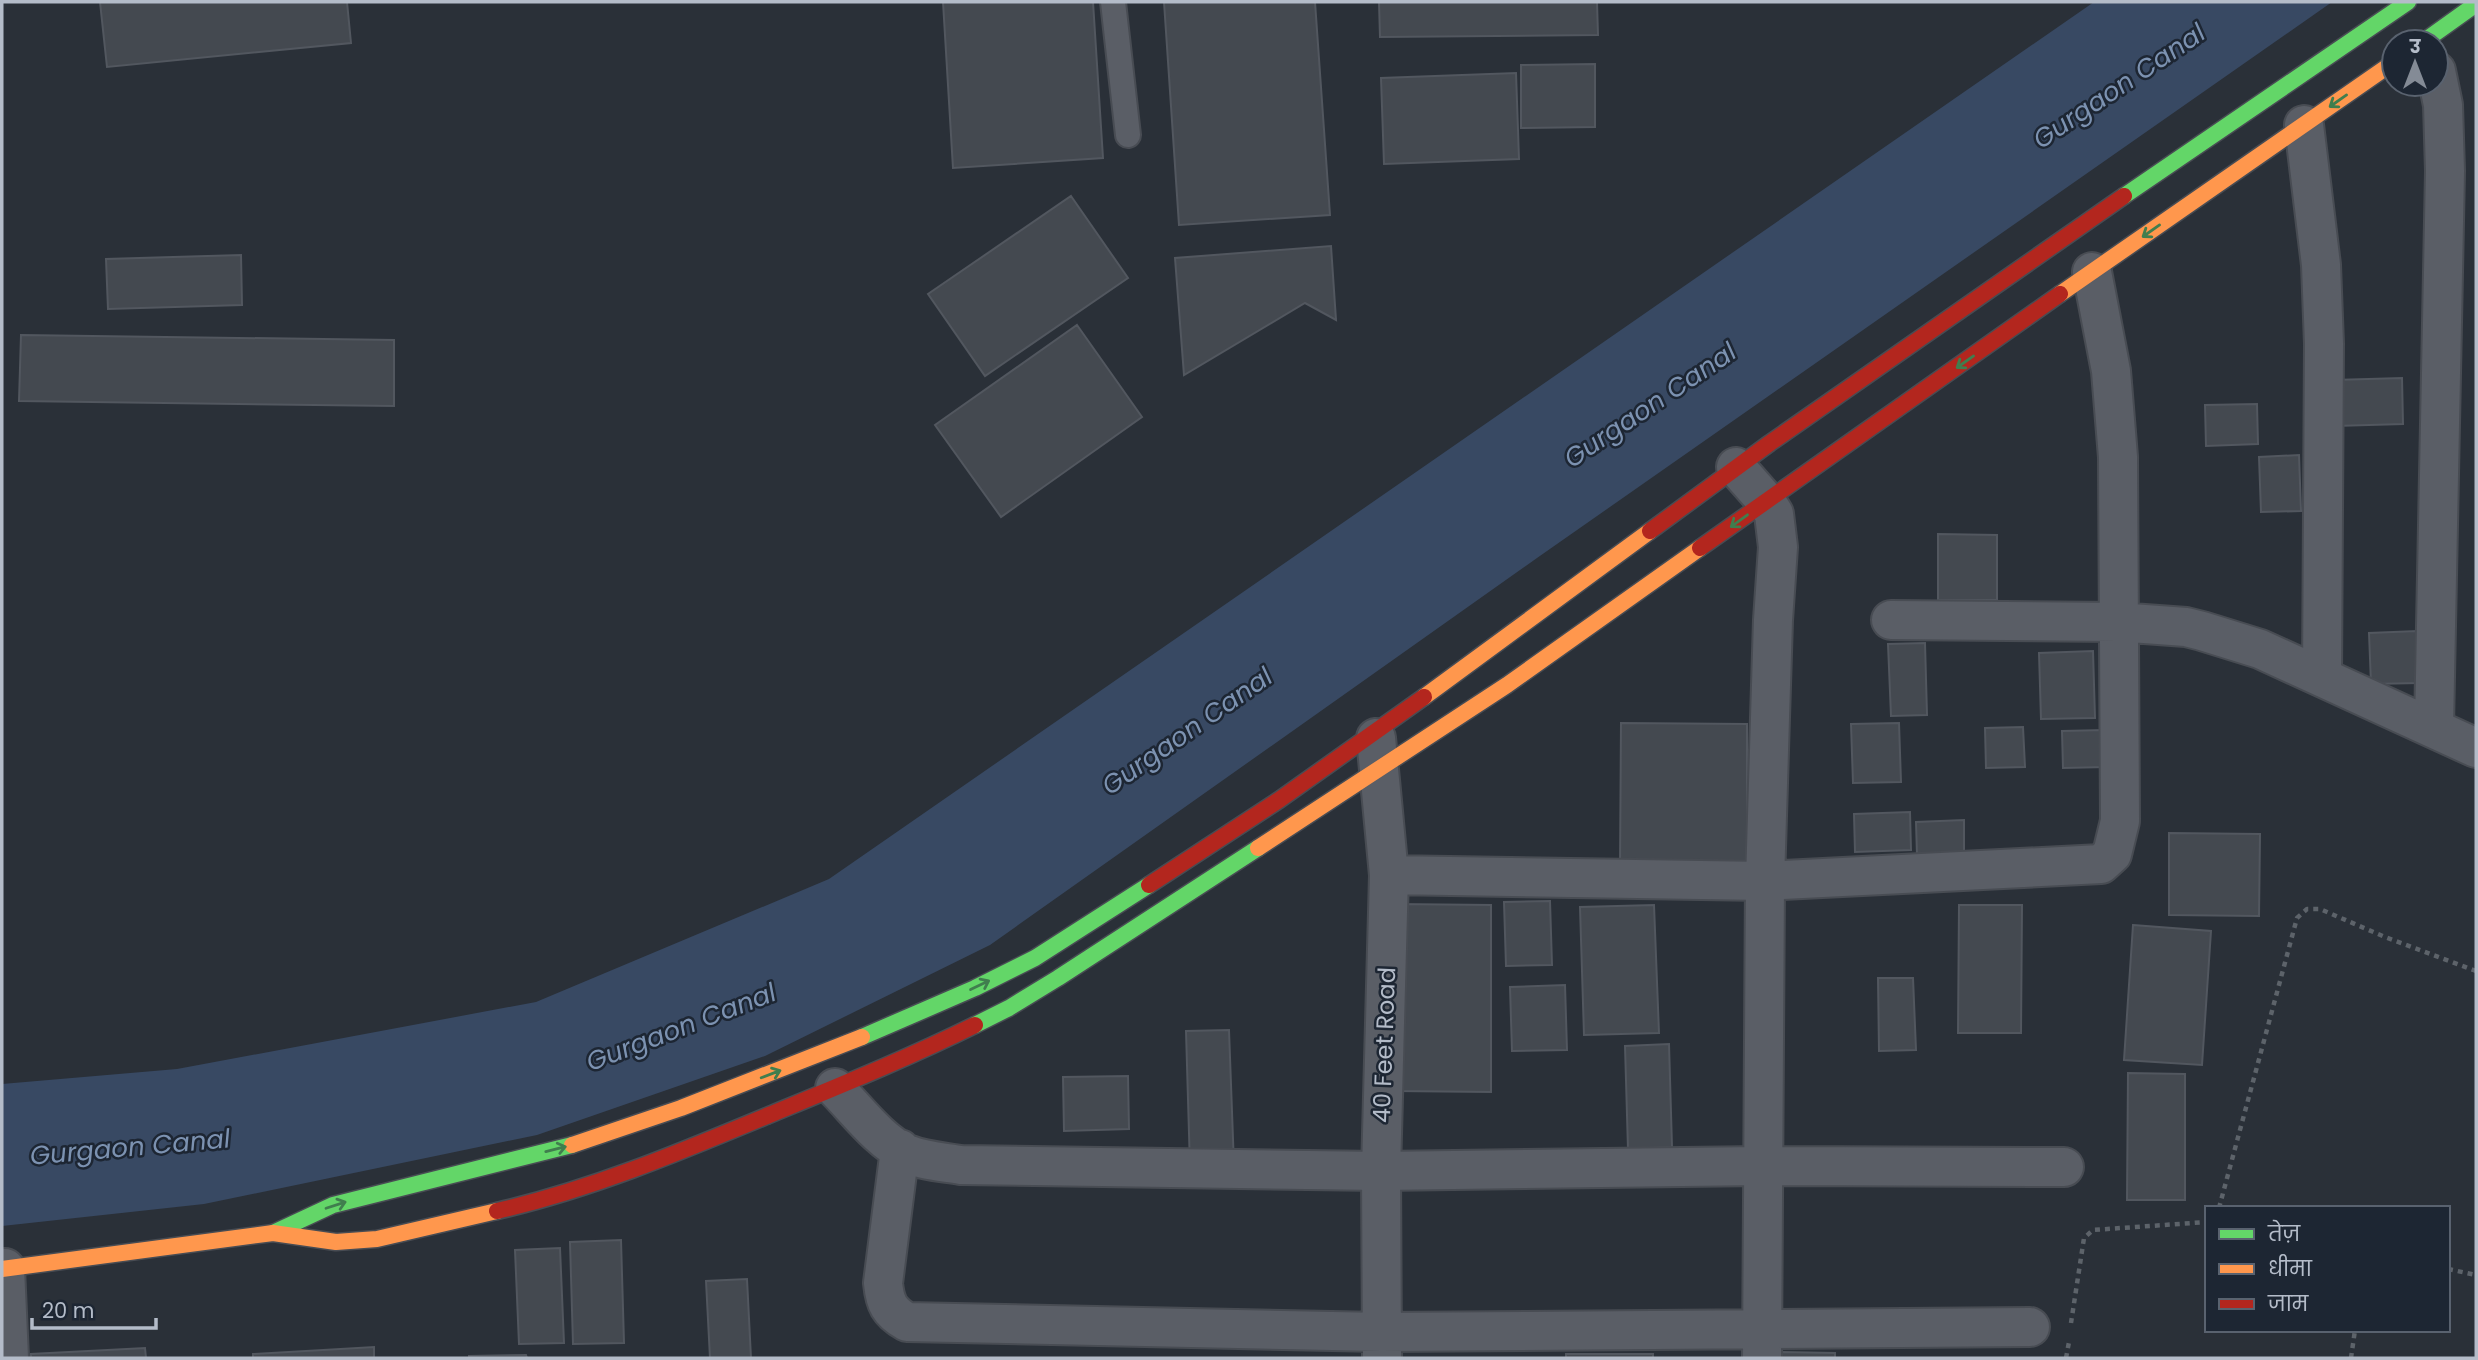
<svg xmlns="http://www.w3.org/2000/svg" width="2478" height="1360" viewBox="0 0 2478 1360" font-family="Poppins,'Noto Sans Devanagari',sans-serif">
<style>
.water{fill:#384963}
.building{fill:#444950;stroke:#52575f;stroke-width:2}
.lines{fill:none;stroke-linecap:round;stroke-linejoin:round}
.lane-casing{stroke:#484c53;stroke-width:28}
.street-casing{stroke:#484c53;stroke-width:42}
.fast-casing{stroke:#484c53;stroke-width:19}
.slow-casing{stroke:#484c53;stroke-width:19}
.jam-casing{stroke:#484c53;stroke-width:19}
.path{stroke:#5d636a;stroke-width:4.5;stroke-dasharray:5 5;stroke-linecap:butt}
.lane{stroke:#5a5e66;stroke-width:24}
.street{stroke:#5a5e66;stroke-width:38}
.fast{stroke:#63d668;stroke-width:16}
.slow{stroke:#ff974d;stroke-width:16}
.jam{stroke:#b3261e;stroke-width:16}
.oneway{stroke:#407e4e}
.labels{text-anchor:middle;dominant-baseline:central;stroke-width:5;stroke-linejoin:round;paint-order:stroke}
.street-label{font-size:24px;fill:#b4bcc9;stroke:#1d2633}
.water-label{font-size:26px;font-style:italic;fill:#7c92b1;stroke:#1d2633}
</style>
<rect width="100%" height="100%" fill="#2a3038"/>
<!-- water -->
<path class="water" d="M2094 2H2332L1537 558 990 945 765 1056 537 1135 204 1204 2 1226V1084L177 1069 536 1002 829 879Z"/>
<!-- building -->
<path class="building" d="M100 2H347L351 43 107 67Z
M943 2H1093L1103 158 953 168Z
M1164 2H1315L1330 215 1179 225Z
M1379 2H1597L1598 35 1380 37Z
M1595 64V127L1521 128V65Z
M1516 73 1519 159 1384 164 1381 78Z
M1071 196 1128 278 985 376 928 294Z
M1331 246 1336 320 1305 303 1184 375 1175 258Z
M241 255 242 305 108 309 106 259Z
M1077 325 1142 417 1001 517 935 425Z
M21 335 394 340V406L19 401Z
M2402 378 2403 424 2335 426 2334 380Z
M2257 404 2258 444 2206 446 2205 405Z
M2299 455 2301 511 2261 512 2259 457Z
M1938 534 1997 535V600H1938Z
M2417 631 2419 683 2371 684 2369 633Z
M1925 643 1927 715 1891 716 1888 644Z
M2093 651 2095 718 2041 719 2039 653Z
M1621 723 1747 724V868H1620Z
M1899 723 1901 782 1853 783 1851 724Z
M2023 727 2025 767 1986 768 1985 728Z
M2105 730 2106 767 2063 768 2062 731Z
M1910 812 1911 850 1855 852 1854 814Z
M1964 820V854L1917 855 1916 822Z
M2169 833 2260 834 2259 916 2169 915Z
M1550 901 1552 965 1506 966 1504 902Z
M1395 904 1491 905V1092L1395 1091Z
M1654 905 1659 1033 1584 1035 1580 907Z
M1959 905H2022L2021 1033H1958Z
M2133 925 2211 931 2202 1065 2124 1060Z
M1878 978H1913L1916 1050 1879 1051Z
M1565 985 1567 1050 1512 1051 1510 987Z
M1229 1030 1234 1166 1190 1167 1186 1031Z
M1669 1044 1672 1147 1628 1149 1625 1046Z
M2128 1073 2185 1074V1200H2127Z
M1128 1076 1129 1129 1064 1131 1063 1077Z
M621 1240 624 1343 573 1344 570 1242Z
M560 1248 564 1343 519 1344 515 1250Z
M747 1279 751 1358H710L706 1281Z
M374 1347V1358H253V1354Z
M145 1348 146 1358H31V1354Z
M1781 1352 1835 1353V1358H1781Z
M1566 1354H1653V1358H1566Z
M526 1355 527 1358H469V1356Z"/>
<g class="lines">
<!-- lane casing -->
<g class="lane-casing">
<path id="lane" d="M1113 2 1128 135"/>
</g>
<!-- street casing -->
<g class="street-casing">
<path id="street" d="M2304 125 2321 265 2324 344 2322 677
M1736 467 1766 501 1774 514 1778 547 1773 620 1765 881 1762 1358
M1891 620 2117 622 2186 627 2202 631 2260 649 2476 748
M2434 727 2445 171 2443 105 2436 71
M1376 738 1389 875 1381 1171 1382 1356
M1389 875 1765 881 2101 864 2112 854 2120 821 2118 457 2111 371 2092 272
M835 1088C856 1109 879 1141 907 1154 924 1161 943 1162 961 1165L1381 1171 1761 1166 2064 1167
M900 1149 883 1283C885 1303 889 1312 907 1322L1381 1332 2030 1327
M5 1268 9 1358"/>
</g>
<!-- fast casing -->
<g class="fast-casing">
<path id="fast" d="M2423 42 2476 4
M2124 196 2408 2
M975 1025 1009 1008 1058 978 1258 848
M862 1037 975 988 1035 958 1149 885
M273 1233 333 1205 572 1145"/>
</g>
<!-- slow casing -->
<g class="slow-casing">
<path id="slow" d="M2060 294 2394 62
M1424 697 1650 531
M1258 848 1507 685 1700 548
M572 1145 681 1108 862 1037
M2 1269 273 1233 336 1242 377 1239 497 1211"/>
</g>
<!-- jam casing -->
<g class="jam-casing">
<path id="jam" d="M1650 531 1770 443 2124 196
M1700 548 2060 294
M1149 885 1279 800 1424 697
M497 1211C592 1189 680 1152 769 1115 839 1086 908 1058 975 1025"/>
</g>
<!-- path -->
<path class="path" d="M2219 1208 2297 918 2307 909H2320L2385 937 2476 971
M2448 1269 2476 1275
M2071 1323 2084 1238 2093 1230 2207 1222
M2066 1358 2069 1342
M2351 1358 2355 1330"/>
<!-- lane -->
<use href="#lane" class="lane"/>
<!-- street -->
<use href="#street" class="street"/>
<!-- fast -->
<use href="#fast" class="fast"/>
<!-- slow -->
<use href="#slow" class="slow"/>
<!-- jam -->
<use href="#jam" class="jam"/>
</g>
<!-- one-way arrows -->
<defs><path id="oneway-shaft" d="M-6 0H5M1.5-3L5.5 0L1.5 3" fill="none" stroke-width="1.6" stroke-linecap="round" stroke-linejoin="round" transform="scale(1.75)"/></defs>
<g class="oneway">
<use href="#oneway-shaft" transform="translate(2338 101) rotate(145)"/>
<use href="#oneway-shaft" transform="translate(2151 231) rotate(145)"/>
<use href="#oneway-shaft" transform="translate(1965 362) rotate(145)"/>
<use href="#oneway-shaft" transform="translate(1739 521) rotate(144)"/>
<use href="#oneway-shaft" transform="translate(980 985) rotate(-26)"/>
<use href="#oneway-shaft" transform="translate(771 1074) rotate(-21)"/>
<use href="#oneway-shaft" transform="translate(556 1149) rotate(-14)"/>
<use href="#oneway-shaft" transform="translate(336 1205) rotate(-18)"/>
</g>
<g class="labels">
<!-- street labels -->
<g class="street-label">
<text transform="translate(1384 1045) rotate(-88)">40 Feet Road</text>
</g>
<!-- water labels -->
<g class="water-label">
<text transform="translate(2119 86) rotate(-34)">Gurgaon Canal</text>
<text transform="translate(1650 405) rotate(-34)">Gurgaon Canal</text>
<text transform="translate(1187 731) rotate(-35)">Gurgaon Canal</text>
<text transform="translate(681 1027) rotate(-21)">Gurgaon Canal</text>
<text transform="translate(130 1147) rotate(-5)">Gurgaon Canal</text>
</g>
</g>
<!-- border -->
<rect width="2478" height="1360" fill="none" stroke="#b4bcc9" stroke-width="7"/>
<!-- legend -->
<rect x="2205" y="1206" width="245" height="126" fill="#1d2633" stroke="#59626f" stroke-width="2"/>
<rect x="2219" y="1229" width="35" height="10" fill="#63d668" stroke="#59626f" stroke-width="2"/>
<text x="2268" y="1241" font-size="21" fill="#b4bcc9">तेज़</text>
<rect x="2219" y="1264" width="35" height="10" fill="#ff974d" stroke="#59626f" stroke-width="2"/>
<text x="2268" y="1276" font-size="21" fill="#b4bcc9">धीमा</text>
<rect x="2219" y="1299" width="35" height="10" fill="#b3261e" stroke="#59626f" stroke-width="2"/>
<text x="2268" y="1311" font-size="21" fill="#b4bcc9">जाम</text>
<!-- north arrow -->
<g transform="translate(2415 63)"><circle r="33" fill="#1d2633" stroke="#59626f" stroke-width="2"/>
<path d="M0-5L12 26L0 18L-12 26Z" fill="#848b96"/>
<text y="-10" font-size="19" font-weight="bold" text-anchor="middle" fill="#b4bcc9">उ</text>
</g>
<!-- scale -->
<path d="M32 1318v10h124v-10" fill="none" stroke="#b4bcc9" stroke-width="3.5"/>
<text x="42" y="1318" font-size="21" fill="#b4bcc9" stroke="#1d2633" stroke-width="5" paint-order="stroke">20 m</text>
</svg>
